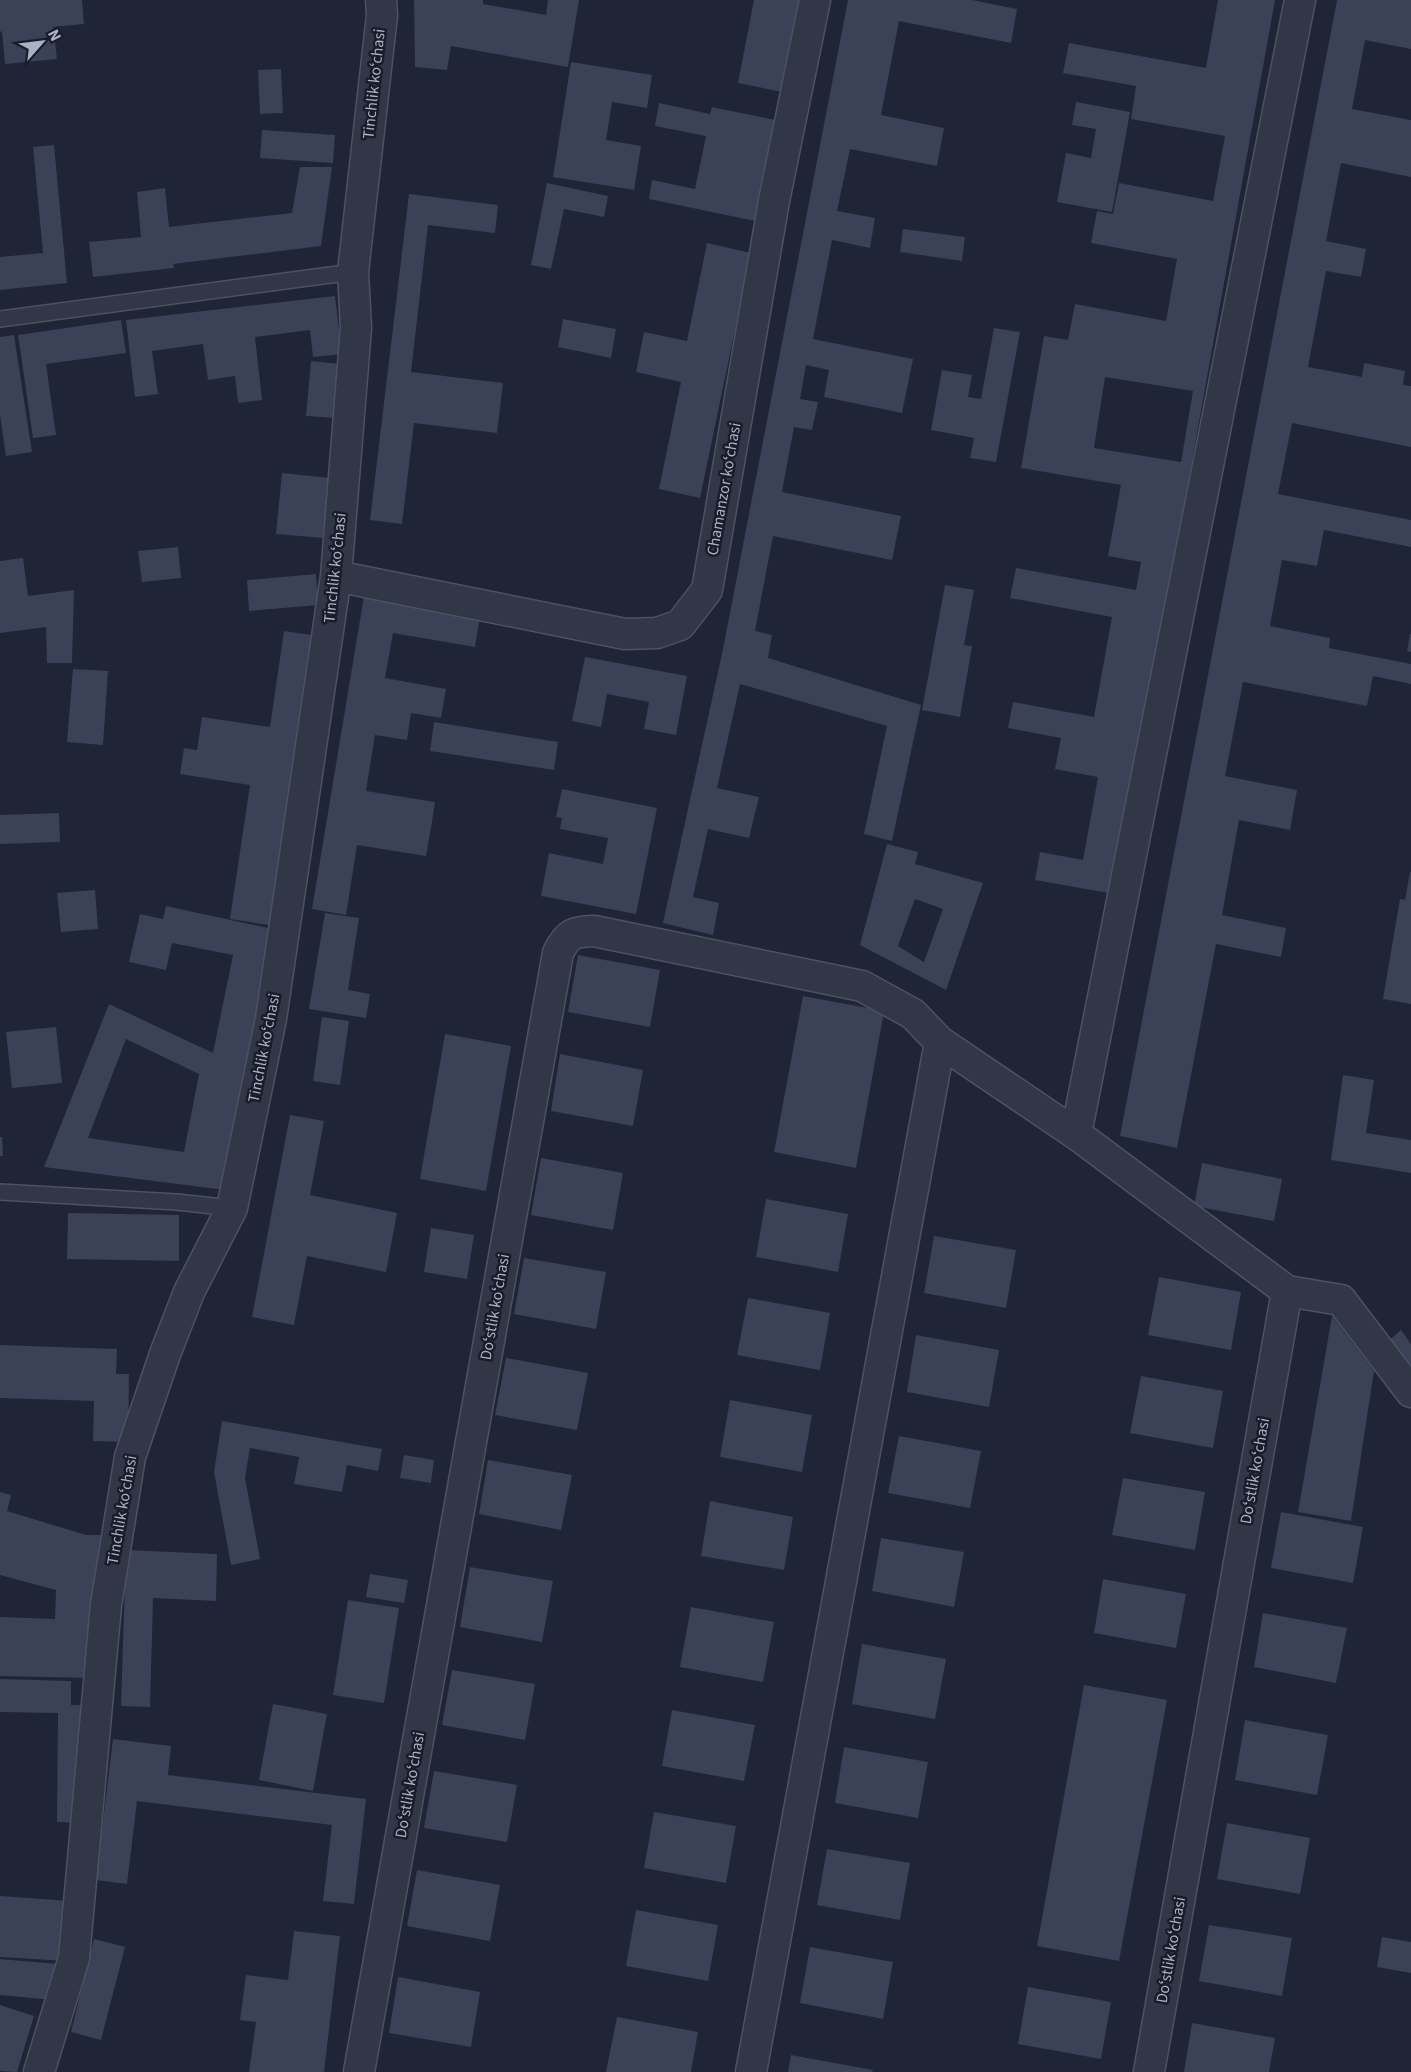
<svg xmlns="http://www.w3.org/2000/svg" width="1411" height="2072" viewBox="0 0 1411 2072" font-family="'Source Sans 3',sans-serif">
<style>
.building{fill:#3b4157;fill-rule:evenodd}
.lines{fill:none;stroke-linecap:round;stroke-linejoin:round}
.lane-casing{stroke:#4d5162;stroke-width:18}
.street-casing{stroke:#4d5162;stroke-width:33}
.lane{stroke:#323747;stroke-width:15}
.street{stroke:#323747;stroke-width:30}
.labels{text-anchor:middle;dominant-baseline:central;stroke-width:5;stroke-linejoin:round;paint-order:stroke}
.street-label{font-size:16px;fill:#acb1c4;stroke:#181c2b}
</style>
<rect width="100%" height="100%" fill="#1f2436"/>
<!-- building -->
<path class="building" d="M0 0H82L84 24 53 27 57 59 5 64 2 31 0 32Z
M414 0H483V4L546 15 548 0H579L568 67 451 46 447 70 415 67Z
M754 0H800L782 92 738 83Z
M848 0H972L1017 9 1011 43 899 21 881 115 944 128 937 166 850 149 837 211 875 218 870 248 832 240 813 339 913 359 902 413 824 397 829 370 806 365 800 399 818 402 812 430 794 427 782 492 901 516 892 560 773 536 755 631 772 635 768 658 921 705 892 841 864 834 887 726 740 684 717 788 759 797 749 838 708 829 693 897 719 903 713 935 663 923 723 649Z
M1218 0H1275L1114 894 1035 880 1040 852 1083 860 1098 777 1055 769 1061 738 1008 728 1013 702 1094 717 1112 617 1010 598 1016 568 1136 590 1141 562 1108 556 1121 485 1021 468 1044 336 1068 340 1075 304 1166 321 1177 259 1091 243 1097 211 1113 214 1119 183 1213 201 1225 136 1131 119 1136 86 1063 73 1069 43 1206 68ZM1105 377 1193 391 1181 462 1094 448Z
M1337 0H1411V49L1365 40 1352 109 1411 120V177L1341 163 1326 241 1366 249 1361 277 1326 271 1308 367 1362 377 1364 363 1405 371 1403 385 1411 386V447L1292 423 1278 494 1411 520V547L1324 530 1317 566 1282 560 1270 626 1330 638 1329 648 1411 664V684L1373 676 1367 706 1243 682 1225 776 1297 790 1290 830 1239 820 1222 915 1286 928 1281 957 1216 944 1177 1148 1120 1136Z
M571 62 652 75 647 108 612 102 606 140 641 146 634 190 553 177Z
M281 69 283 113 260 114 258 70Z
M1076 102 1130 112 1112 212 1057 202 1066 153 1091 158 1096 129 1072 125Z
M659 103 710 114 712 107 775 120 755 221 649 199 652 180 695 189 706 136 655 126Z
M262 130 335 135 333 163 260 158Z
M54 145 67 283 0 290V257L43 253 33 147Z
M300 167H332L321 246 173 264 174 268 93 277 89 242 141 237 137 192 165 188 169 227 292 213Z
M547 183 608 196 604 217 564 209 551 269 531 265Z
M409 194 498 205 495 233 428 225 411 372 503 383 497 433 414 423 402 524 370 520Z
M903 229 965 237 962 261 900 252Z
M707 243 751 253 700 498 659 489 681 382 636 372 644 332 687 341Z
M335 296 342 354 313 357 310 330 255 337 262 400 238 403 235 376 208 380 203 344 152 351 158 394 135 397 126 320Z
M563 319 616 329 611 358 558 347Z
M121 320 126 353 46 364 56 435 33 438 18 335Z
M994 328 1020 332 996 462 970 458 974 438 931 430 942 370 972 375 968 397 981 399Z
M14 335 32 452 6 456 0 415V337Z
M311 361 340 364 336 418 306 416Z
M282 473 330 478 324 538 276 534Z
M178 547 181 578 142 582 138 551Z
M23 558 28 596 74 590 72 663H47L46 627 0 633V561Z
M316 574 318 605 249 611 247 580Z
M945 585 974 590 964 645 972 646 960 717 922 710Z
M364 596 480 616 475 647 393 633 385 678 446 689 441 718 411 713 407 740 375 735 366 791 435 802 432 822 426 856 357 845 346 915 312 909Z
M284 631 312 635 269 925 230 919 250 785 180 774 184 748 197 750 202 717 270 727Z
M1410 634H1411V652L1407 651Z
M585 657 687 676 676 735 644 729 649 702 607 694 601 727 572 721Z
M73 669 108 671 103 745 67 742Z
M434 722 558 742 554 770 430 751Z
M562 789 657 808 636 914 541 896 549 853 603 864 608 838 560 829 562 818 556 817Z
M59 813 60 842 0 844V815Z
M887 844 918 852 915 864 983 883 946 990 860 945ZM915 899 943 909 924 962 898 946Z
M1410 872H1411V1004L1383 999 1400 899 1405 900Z
M95 890 98 929 61 932 57 893Z
M166 906 277 930 225 1190 44 1167 109 1004 213 1053 233 955 172 943 166 970 129 962 140 914 163 919ZM126 1039 199 1074 184 1152 88 1138Z
M325 913 359 918 348 990 370 994 366 1018 309 1009Z
M578 955 660 970 650 1027 568 1012Z
M803 996 884 1011 856 1168 774 1152Z
M322 1017 349 1021 340 1085 313 1081Z
M56 1027 62 1083 12 1088 6 1032Z
M445 1034 511 1046 486 1191 420 1179Z
M560 1054 643 1070 633 1126 551 1111Z
M1343 1075 1374 1080 1366 1133 1411 1140V1173L1331 1160Z
M290 1115 324 1121 310 1195 397 1213 386 1272 307 1256 294 1325 252 1317Z
M0 1137H2L3 1156H0Z
M541 1158 623 1173 613 1230 531 1215Z
M1202 1163 1282 1179 1274 1221 1194 1206Z
M766 1199 848 1214 838 1272 756 1257Z
M68 1213 179 1215V1261L67 1259Z
M431 1228 474 1235 467 1279 424 1272Z
M934 1236 1016 1250 1006 1308 924 1293Z
M524 1258 606 1272 596 1329 514 1314Z
M1159 1277 1241 1292 1231 1350 1148 1335Z
M748 1298 830 1313 820 1370 737 1355Z
M1332 1316 1374 1371 1351 1521 1298 1512Z
M1401 1330 1411 1344V1380L1386 1343Z
M916 1335 999 1350 989 1407 907 1392Z
M0 1345 117 1349 116 1374H129L128 1442 93 1441 94 1401 0 1398Z
M506 1358 588 1373 577 1430 495 1415Z
M1141 1376 1223 1391 1213 1448 1130 1433Z
M730 1400 812 1415 802 1472 720 1457Z
M222 1421 382 1449 378 1471 347 1465 342 1492 294 1484 299 1457 250 1448 245 1478 260 1559 231 1565 214 1472Z
M899 1436 981 1451 970 1508 888 1493Z
M404 1455 434 1460 431 1483 400 1478Z
M488 1460 572 1475 561 1530 479 1514Z
M1123 1478 1205 1492 1195 1550 1112 1535Z
M0 1492 11 1495 7 1511 86 1535H101L93 1678 0 1676V1617L55 1619 56 1590 0 1575Z
M710 1501 793 1517 784 1570 701 1556Z
M1281 1512 1363 1527 1353 1583 1271 1568Z
M881 1538 964 1552 954 1607 872 1591Z
M126 1550 217 1554 216 1601 153 1598 150 1707 121 1706Z
M470 1567 553 1581 542 1642 460 1627Z
M370 1574 408 1580 404 1603 366 1597Z
M1103 1579 1186 1594 1176 1648 1094 1633Z
M348 1600 399 1608 384 1703 333 1695Z
M691 1607 774 1622 763 1682 680 1667Z
M1263 1613 1347 1628 1336 1683 1254 1667Z
M862 1644 946 1659 935 1719 852 1704Z
M452 1670 535 1684 525 1740 442 1725Z
M0 1679 71 1681V1705H83L81 1823 57 1822 58 1713 0 1712Z
M1084 1685 1167 1700 1119 1961 1037 1946Z
M273 1704 327 1714 313 1791 259 1780Z
M672 1710 755 1725 744 1781 662 1766Z
M1245 1720 1328 1735 1317 1795 1235 1780Z
M113 1739 171 1746 168 1775 366 1799 354 1904 323 1901 332 1825 137 1801 127 1884 96 1880Z
M844 1747 928 1762 918 1818 835 1803Z
M434 1771 517 1785 507 1842 424 1828Z
M654 1812 736 1826 726 1883 644 1868Z
M1227 1823 1310 1838 1300 1894 1217 1879Z
M827 1849 910 1863 900 1920 817 1905Z
M417 1870 500 1885 490 1941 407 1926Z
M0 1896 70 1901 66 1961 0 1957Z
M636 1910 718 1925 708 1981 626 1966Z
M1209 1925 1292 1938 1282 1996 1199 1981Z
M294 1931 340 1936 324 2072H249L256 2022 240 2020 246 1975 288 1980Z
M1382 1937 1411 1942V1973L1377 1967Z
M94 1939 125 1947 101 2040 71 2032Z
M810 1947 893 1962 883 2019 800 2003Z
M0 1959 57 1964 54 2000 0 1995Z
M398 1977 480 1992 471 2047 389 2033Z
M1028 1987 1111 2002 1101 2059 1018 2044Z
M0 2005 34 2016 17 2072 0 2071Z
M617 2017 698 2032 691 2072H606Z
M1192 2023 1275 2038 1269 2072H1184Z
M791 2055 873 2070 872 2072H788Z"/>
<g class="lines">
<!-- lane casing -->
<g class="lane-casing">
<path id="lane" d="M0 319 353 272
M0 1192 177 1202 232 1208"/>
</g>
<!-- street casing -->
<g class="street-casing">
<path id="street" d="M336 576 625 634 657 633 680 625 707 590 774 201 815 0
M1076 1134 1300 0
M1287 1291 1341 1300 1411 1392
M39 2072 74 1958 106 1605 130 1457 165 1354 189 1292 232 1208 271 1019 336 576 356 328 353 272 382 15 381 0
M359 2072 558 953C568 933 573 932 594 931L862 986 913 1014 940 1042 1076 1134 1287 1291 1149 2072
M751 2072 940 1042"/>
</g>
<!-- lane -->
<use href="#lane" class="lane"/>
<!-- street -->
<use href="#street" class="street"/>
</g>
<g class="labels">
<!-- street labels -->
<g class="street-label">
<text transform="translate(374 84) rotate(-84)">Tinchlik koʻchasi</text>
<text transform="translate(724 489) rotate(-80)">Chamanzor koʻchasi</text>
<text transform="translate(335 568) rotate(-84)">Tinchlik koʻchasi</text>
<text transform="translate(264 1048) rotate(-79)">Tinchlik koʻchasi</text>
<text transform="translate(495 1307) rotate(-80)">Doʻstlik koʻchasi</text>
<text transform="translate(1255 1471) rotate(-80)">Doʻstlik koʻchasi</text>
<text transform="translate(122 1510) rotate(-80)">Tinchlik koʻchasi</text>
<text transform="translate(410 1785) rotate(-80)">Doʻstlik koʻchasi</text>
<text transform="translate(1171 1950) rotate(-80)">Doʻstlik koʻchasi</text>
</g>
</g>
<!-- north arrow -->
<g transform="translate(42 42) rotate(62)" stroke="#181c2b" stroke-width="4.5" paint-order="stroke">
<path d="M0-4.5L10 22L0 15L-10 22Z" fill="#acb1c4"/>
<text y="-9" font-size="16" font-weight="bold" text-anchor="middle" fill="#acb1c4">N</text>
</g>
</svg>
